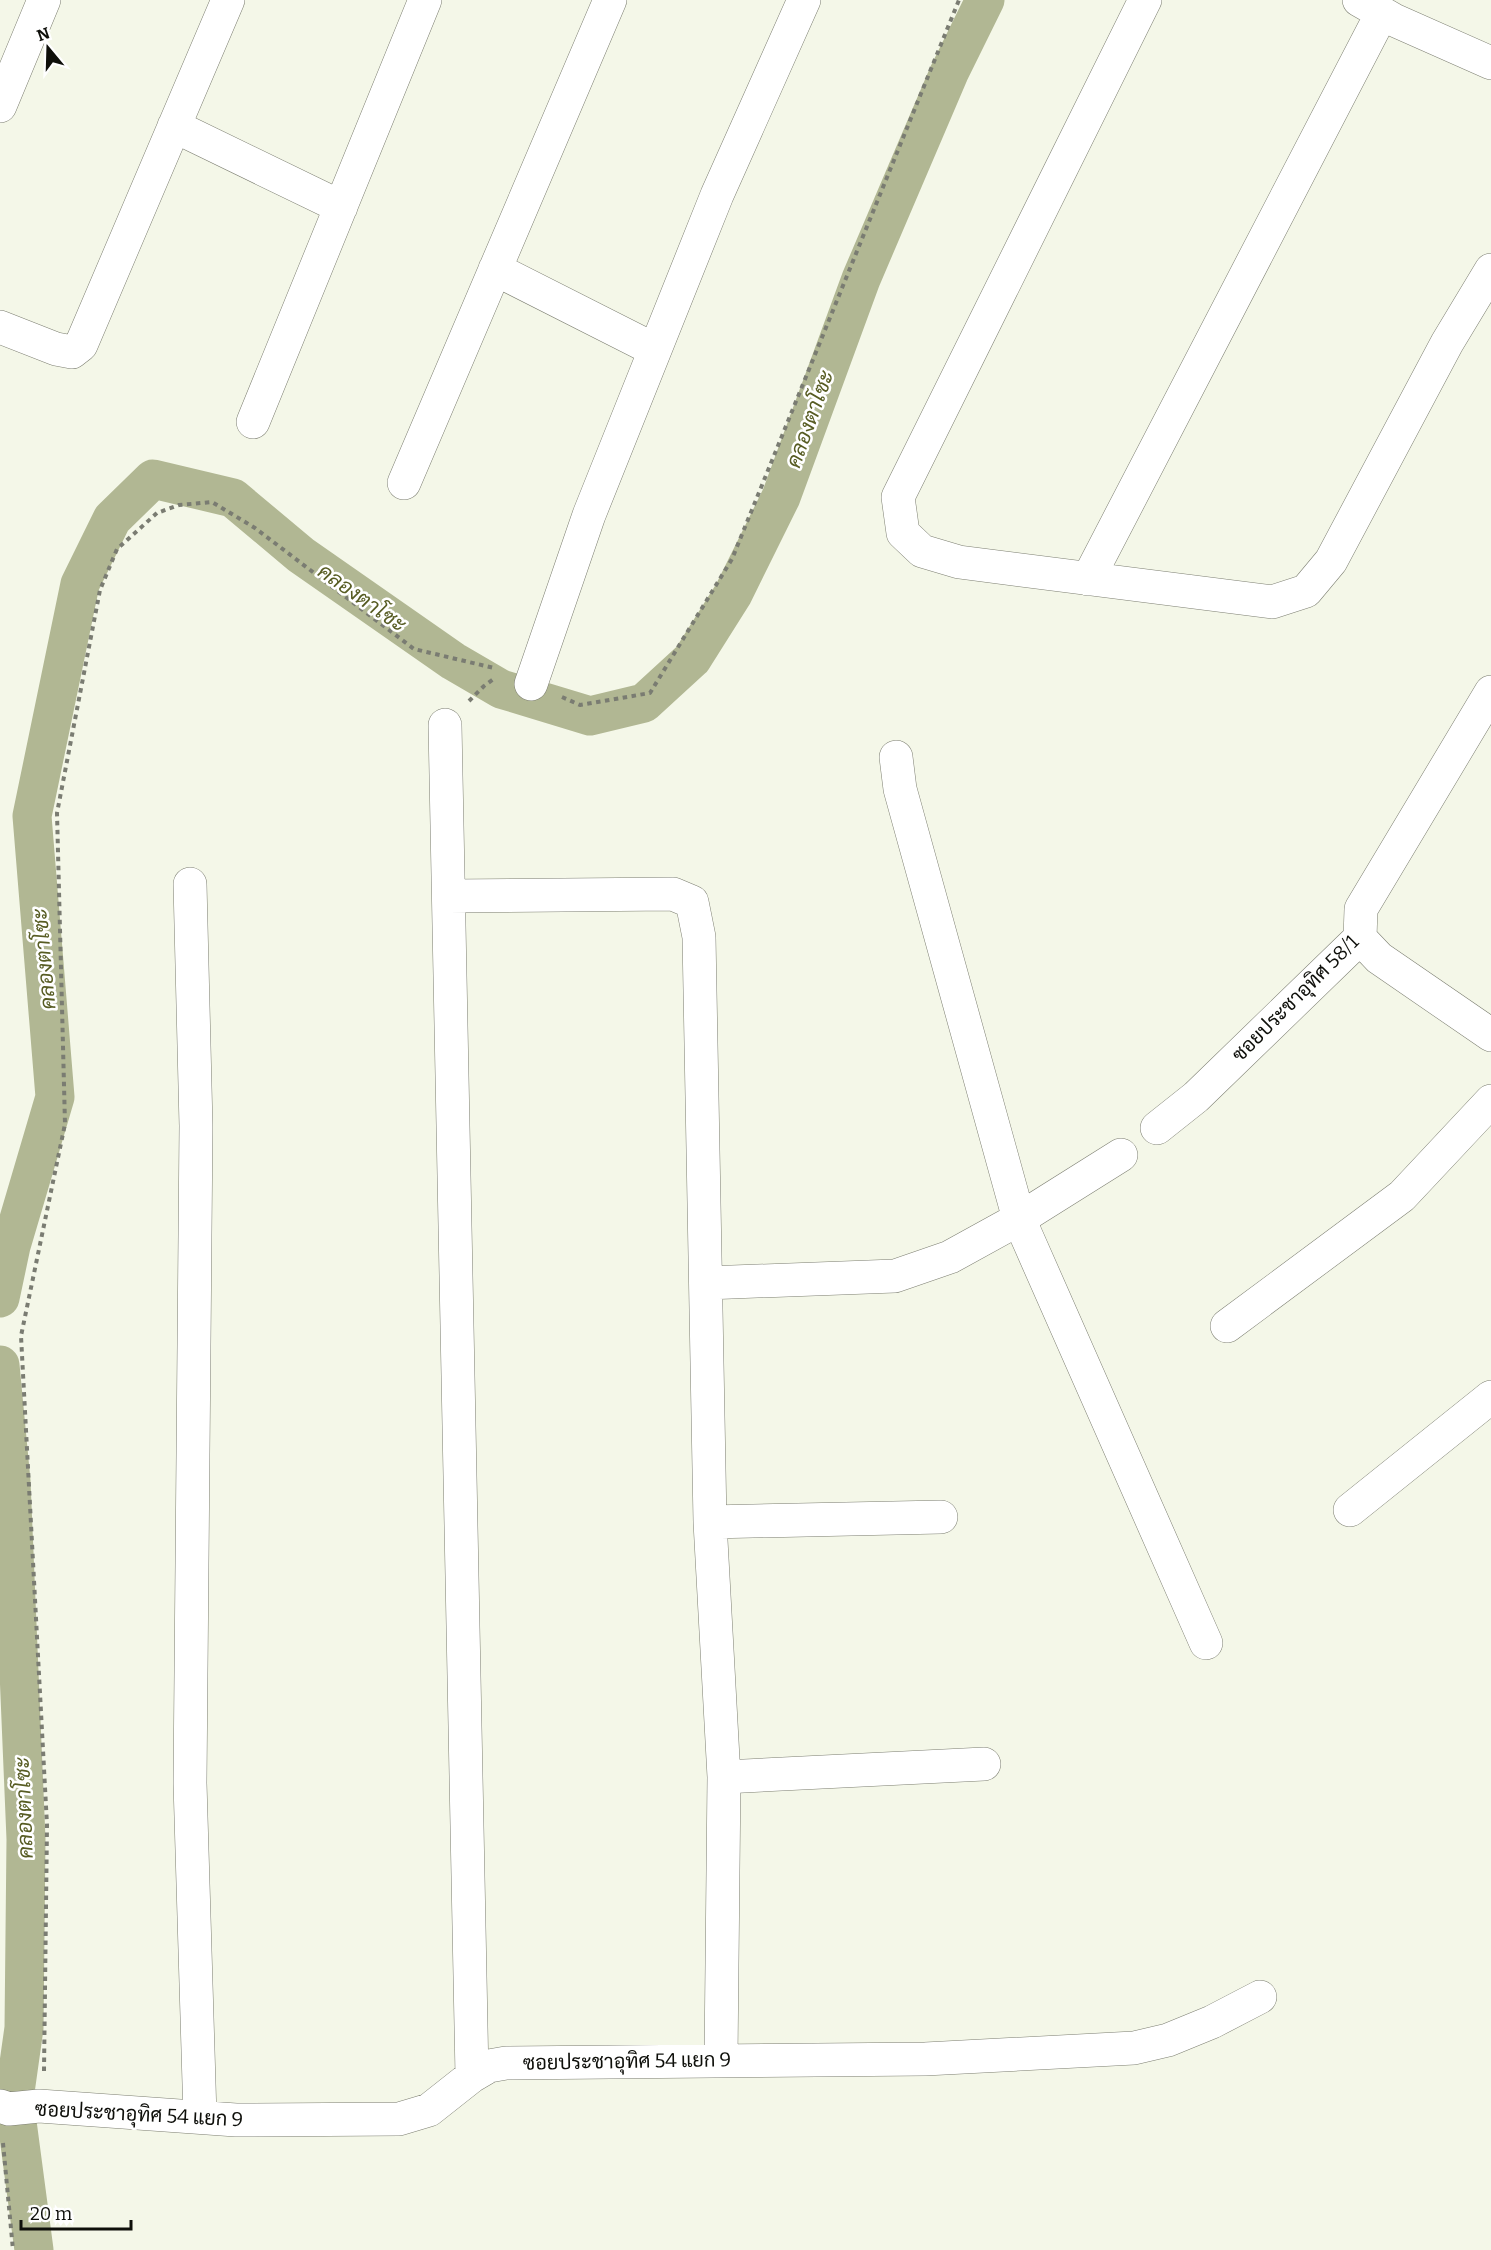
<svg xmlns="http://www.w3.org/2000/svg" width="1491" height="2250" viewBox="0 0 1491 2250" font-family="Bitter,Sarabun,serif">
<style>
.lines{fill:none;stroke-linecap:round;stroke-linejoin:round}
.canal{stroke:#b1b793;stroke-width:39}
.minor-casing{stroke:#7d7f72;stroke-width:34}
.path{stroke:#7a7c72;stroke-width:4;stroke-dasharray:4.5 4.5;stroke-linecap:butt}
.minor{stroke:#fff;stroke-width:33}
.labels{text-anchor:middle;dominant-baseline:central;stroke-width:5;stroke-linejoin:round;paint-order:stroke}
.street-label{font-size:20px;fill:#0e0f0a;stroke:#fff}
.water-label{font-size:21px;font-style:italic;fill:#575c23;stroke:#fff}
</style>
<rect width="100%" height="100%" fill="#f4f7e8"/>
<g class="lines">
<!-- canal -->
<path class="canal" d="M0 1298 11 1246 55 1097 32 816 80 584 112 519 153 479 233 498 301 555 453 661 501 689 590 716 644 703 692 659 733 594 781 497 861 279 949 73 985 0
M0 1365 11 1481 26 1839 24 2028 14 2099 34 2250"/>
<!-- minor casing -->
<g class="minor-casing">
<path id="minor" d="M1145 0 898 497 903 533 922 551 959 562 1272 602 1306 591 1331 561 1447 343 1491 270
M1359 0 1394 20 1491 63
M0 106 44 0
M174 126 341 207
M495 269 655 350
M0 327 56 349 72 352 81 345 228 0
M253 422 425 0
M404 483 610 0
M1088 579 1382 13
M531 684 589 515 717 195 804 0
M445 725 472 2076
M896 757 900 789 1019 1219 1206 1643
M190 884 196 1126 190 1783 200 2117
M449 896 673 894 692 902 699 937 710 1522 724 1777 721 2059
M1360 938 1379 958 1491 1035
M1157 1128 1196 1097 1360 938 1361 909 1491 692
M706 1283 895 1276 950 1257 1019 1219 1121 1155
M1227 1326 1402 1196 1491 1101
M1350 1510 1491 1397
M710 1522 941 1517
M724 1777 984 1764
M0 2106 9 2109 39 2106 236 2120 399 2119 429 2110 472 2076 489 2066 506 2063 925 2059 1134 2048 1168 2040 1212 2022 1260 1997"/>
</g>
<!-- path -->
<path class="path" d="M562 697 580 705 650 693 732 559 959 0
M469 701 484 686 495 678
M44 2071 47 1825 21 1336 65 1124 57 813 100 590 117 549 157 513 179 505 212 502 255 528 414 649 494 668
M3 2143 13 2250"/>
<!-- minor -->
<use href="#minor" class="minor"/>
</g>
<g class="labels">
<!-- street labels -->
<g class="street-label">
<text transform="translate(1295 998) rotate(-45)">ซอยประชาอุทิศ 58/1</text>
<text transform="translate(627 2061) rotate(-1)">ซอยประชาอุทิศ 54 แยก 9</text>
<text transform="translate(139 2114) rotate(3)">ซอยประชาอุทิศ 54 แยก 9</text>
</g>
<!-- water labels -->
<g class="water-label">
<text transform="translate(810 419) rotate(-70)">คลองตาโซะ</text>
<text transform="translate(362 598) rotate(35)">คลองตาโซะ</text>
<text transform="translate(44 959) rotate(-95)">คลองตาโซะ</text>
<text transform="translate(24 1808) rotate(-92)">คลองตาโซะ</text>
</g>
</g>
<!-- north arrow -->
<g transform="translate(48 48) rotate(341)" stroke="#ffffff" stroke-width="4.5" paint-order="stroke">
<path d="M0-4.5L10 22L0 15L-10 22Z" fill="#0e0f0a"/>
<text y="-9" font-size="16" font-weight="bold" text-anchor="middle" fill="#0e0f0a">N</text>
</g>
<!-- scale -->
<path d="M21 2220v9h110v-9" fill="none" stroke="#0e0f0a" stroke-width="3"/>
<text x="30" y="2220" font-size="18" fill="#0e0f0a" stroke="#ffffff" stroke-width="4.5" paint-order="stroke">20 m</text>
</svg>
